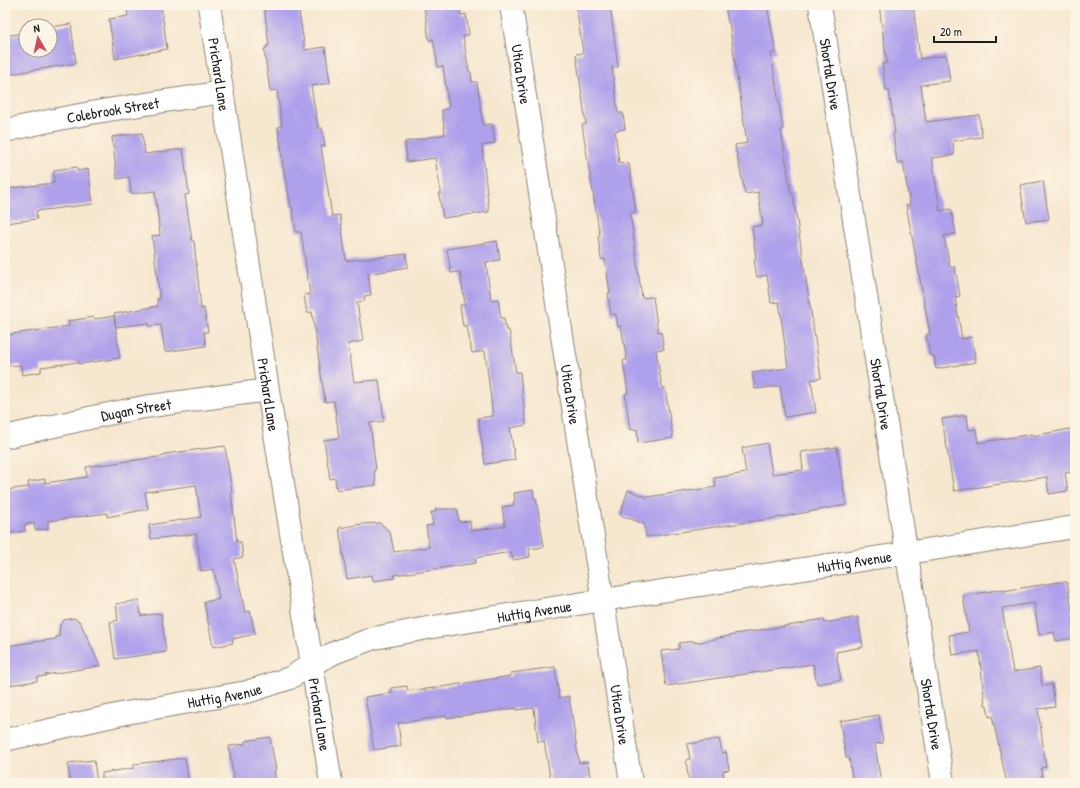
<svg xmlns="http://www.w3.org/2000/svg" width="1080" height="788" viewBox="0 0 1080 788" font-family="'Patrick Hand',sans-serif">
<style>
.building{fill:#afa0eb}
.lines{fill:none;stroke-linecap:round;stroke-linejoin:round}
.minor-casing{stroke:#898276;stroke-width:24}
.minor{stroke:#fff;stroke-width:22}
.labels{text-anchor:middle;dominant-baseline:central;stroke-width:4;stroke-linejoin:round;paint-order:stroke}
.street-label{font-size:15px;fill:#1c1c1c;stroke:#fcf5e5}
</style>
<rect width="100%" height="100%" fill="#fcf5e5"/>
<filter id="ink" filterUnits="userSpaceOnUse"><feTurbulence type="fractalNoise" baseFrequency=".025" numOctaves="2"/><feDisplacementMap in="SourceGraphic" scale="8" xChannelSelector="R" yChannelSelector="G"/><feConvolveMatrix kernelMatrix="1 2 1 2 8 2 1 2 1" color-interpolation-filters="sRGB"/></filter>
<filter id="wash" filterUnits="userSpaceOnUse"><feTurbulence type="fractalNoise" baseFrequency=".012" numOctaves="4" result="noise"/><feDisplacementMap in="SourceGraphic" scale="16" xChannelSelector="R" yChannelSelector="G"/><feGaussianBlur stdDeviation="0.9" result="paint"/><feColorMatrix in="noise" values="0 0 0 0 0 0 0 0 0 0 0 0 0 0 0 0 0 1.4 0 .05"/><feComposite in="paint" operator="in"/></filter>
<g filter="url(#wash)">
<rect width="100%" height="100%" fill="#f6e7cf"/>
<g id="blocks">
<!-- building -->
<path class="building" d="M126 5H161L167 49 115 59 109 19 128 16Z
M264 5H298L305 50 325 47 330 83 311 86 318 128H322L325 146H321L332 216 340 215 346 261 406 254 408 267 368 274 371 295 364 296 365 301 357 302 363 341 348 344 354 382 379 380 384 421 370 423 376 469 374 470 376 485 337 490 335 478 330 479 324 440 339 438 334 401 325 402 312 312 307 313 304 295 310 294 301 232H296L292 207H291L282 161H283L278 127 282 126 277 90 270 91 264 49 267 48 266 46H269Z
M424 5H459L461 15 466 14 469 35 463 36 469 72H471L472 82H477L483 125 492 124 495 143 482 146 489 212 443 218 439 194 441 193 435 158 407 162 405 142 445 134 442 110 449 108 443 66 438 67 433 39 429 40Z
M576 5H610L618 67H612L618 113H623L625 129 615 131 619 163 627 162 628 164H629L636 212 630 213 642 298 653 297 658 332 661 331 664 349 656 350 662 388H665L673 438 638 443 637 429 630 430 625 394 628 393 623 361 627 360 621 326 618 327 616 314 611 315 608 293H610L605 259H601L598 236H600L582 125 586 124 576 54 583 53Z
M725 5H767L776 53H771L783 129 781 130 791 194H793L821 378 811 380 816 412 785 417 780 386 755 389 752 373 788 368 779 302 771 303 767 275 757 277 754 259H756L752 227 763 225 758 192 745 194 735 145 747 143 729 22 728 23Z
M879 5H913L920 59 946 55 950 81 921 85 926 122 979 115 982 137 953 141 954 155 932 158 940 211 951 209 956 234 944 236 950 267H955L960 296 955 297 962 339 972 337 976 362 936 369 934 356H930L926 335 930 333 906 205H910L903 162 897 163 893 133H895L889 90H886L882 64 887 63Z
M71 24 76 63 5 75V36L24 33 23 31H26V50H50V27Z
M142 133 145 154 183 149 189 194 185 195 192 241H194L201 309 204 308 208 332H204L206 346 165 352 161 325 149 326V323L116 327 114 314 158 306 157 299H160L152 236 160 235 155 191 131 194 129 177 117 179 112 137Z
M77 167V171L88 169 93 204 36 211 37 219 5 223V189L54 183V170Z
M1043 181 1049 219 1026 222 1020 185Z
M497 241 500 260 486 262 491 300 498 299 501 318H504L506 330H509L516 372H520L526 425 510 428 515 460 485 464 478 418 493 416 485 351 472 353 467 326H463L460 305 465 304 460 272 451 273 447 249Z
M114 316 120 358 79 364 78 362 41 367V372L22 375 21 365 7 366 5 351V335L69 326 68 321 94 317 95 319Z
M967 415 969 430 976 429 978 443 1032 434V436L1075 428V472L1065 473 1068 491 1049 494 1047 477 954 491 942 419Z
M767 443 772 474 803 470 801 452 837 447 846 505 770 519 646 537 644 524 620 515 628 490 647 497 716 487 714 478 746 473 742 448Z
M225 446 232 492H231L237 542H241L243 557 234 559 245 612 250 611 255 634 232 639 233 643 213 647 204 602 219 599 214 569 201 571 196 534 151 539 149 525 201 517 196 485 145 492 148 509 107 517V513L48 521V529L35 530 34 523 24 525 25 531 5 534V490L29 487 28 482 45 479V483L87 477 86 467 165 456V454Z
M533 490 534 498H536L544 547 529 549 530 557 513 560 511 552 475 558 476 563 394 575 395 578 373 581 372 575 347 579 339 528 362 524 380 523 390 532 394 552 429 547 426 526 433 525 431 512H436L435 509H457L459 522 470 521 471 531 505 526 502 507 514 505 513 502 515 501 514 493Z
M1059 582H1067L1075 628V638L1056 641 1054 632 1039 635 1034 603 1002 608 1013 672 1040 668 1042 686 1052 684 1055 707 1038 709 1046 767 1041 768 1042 781 1029 783H1007L992 716 989 717 987 705H985L979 651 952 655 949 635 969 632 963 596 1003 589V591Z
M139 600 141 616 161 613 166 652 115 659 110 622 118 620 116 604Z
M858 617 863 647 836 652 841 680 817 684 813 664 666 686 661 651 679 649V643L694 641 695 643 734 635V634L806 623V622L824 619 825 623Z
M74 618 80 622 100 666 45 675 46 676 37 677V681L9 685 7 675H5V646L56 639V637L59 636 60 625 64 620Z
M555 667 559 698 569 696 579 763 588 762 590 778H586L587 783H551L544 741 538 742 534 708 516 710V708L447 718V716L398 723 401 746 374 750 365 697 392 693 391 688 407 686 408 691 435 688 511 676V673Z
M879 715 883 743 875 744 881 783H853L849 758H846L840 721Z
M270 737 276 771H274L276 783H234L229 746 245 744V741Z
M719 739 722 753 726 752 729 770 723 771 725 783H689L686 760 690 759 687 744Z
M185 758 189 783H102V773L134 768V764Z
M94 760 97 783H70L68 763Z"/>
</g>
</g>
<g filter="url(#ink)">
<use href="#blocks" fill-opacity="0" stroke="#898276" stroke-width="1"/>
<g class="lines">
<!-- minor casing -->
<g class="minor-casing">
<g id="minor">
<path id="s1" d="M209 5 268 390 331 783"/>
<path id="s2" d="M511 5 631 783"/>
<path id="s3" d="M820 5 943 783"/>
<path id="s4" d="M5 131C76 113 150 104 222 92"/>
<path id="s5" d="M5 437 98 416 144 407 268 390"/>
<path id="s6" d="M5 740 126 713 247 692 290 678 312 664 336 652 374 638 433 627 603 600 1075 527"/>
</g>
</g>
<!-- minor -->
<use href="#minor" class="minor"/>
</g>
</g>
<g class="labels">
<!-- street labels -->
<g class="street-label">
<text stroke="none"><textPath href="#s1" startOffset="70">Prichard Lane</textPath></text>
<text stroke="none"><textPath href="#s2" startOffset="70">Utica Drive</textPath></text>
<text stroke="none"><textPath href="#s3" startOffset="70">Shortal Drive</textPath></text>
<text stroke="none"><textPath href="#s4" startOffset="110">Colebrook Street</textPath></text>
<text stroke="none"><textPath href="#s1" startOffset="394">Prichard Lane</textPath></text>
<text stroke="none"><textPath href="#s2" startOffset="394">Utica Drive</textPath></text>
<text stroke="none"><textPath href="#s3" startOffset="394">Shortal Drive</textPath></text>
<text stroke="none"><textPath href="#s5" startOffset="134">Dugan Street</textPath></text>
<text stroke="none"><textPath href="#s6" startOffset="872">Huttig Avenue</textPath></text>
<text stroke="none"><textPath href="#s6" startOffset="548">Huttig Avenue</textPath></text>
<text stroke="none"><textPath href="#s6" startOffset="224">Huttig Avenue</textPath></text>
<text stroke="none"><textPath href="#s1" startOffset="718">Prichard Lane</textPath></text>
<text stroke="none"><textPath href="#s2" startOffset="718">Utica Drive</textPath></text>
<text stroke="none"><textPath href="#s3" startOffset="718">Shortal Drive</textPath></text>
</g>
</g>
<!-- margin -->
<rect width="1080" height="788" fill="none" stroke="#fcf5e5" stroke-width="20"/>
<!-- north arrow -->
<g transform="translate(38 38) rotate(351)"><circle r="19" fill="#fcf5e5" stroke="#a29e95"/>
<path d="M0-3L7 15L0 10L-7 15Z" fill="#d1495b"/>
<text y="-6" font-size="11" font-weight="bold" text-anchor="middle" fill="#1c1c1c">N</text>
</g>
<!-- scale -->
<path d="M934 36v6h62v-6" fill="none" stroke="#1c1c1c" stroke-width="2"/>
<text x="940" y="36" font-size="12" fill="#1c1c1c" stroke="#fcf5e5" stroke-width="3" paint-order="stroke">20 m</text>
</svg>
